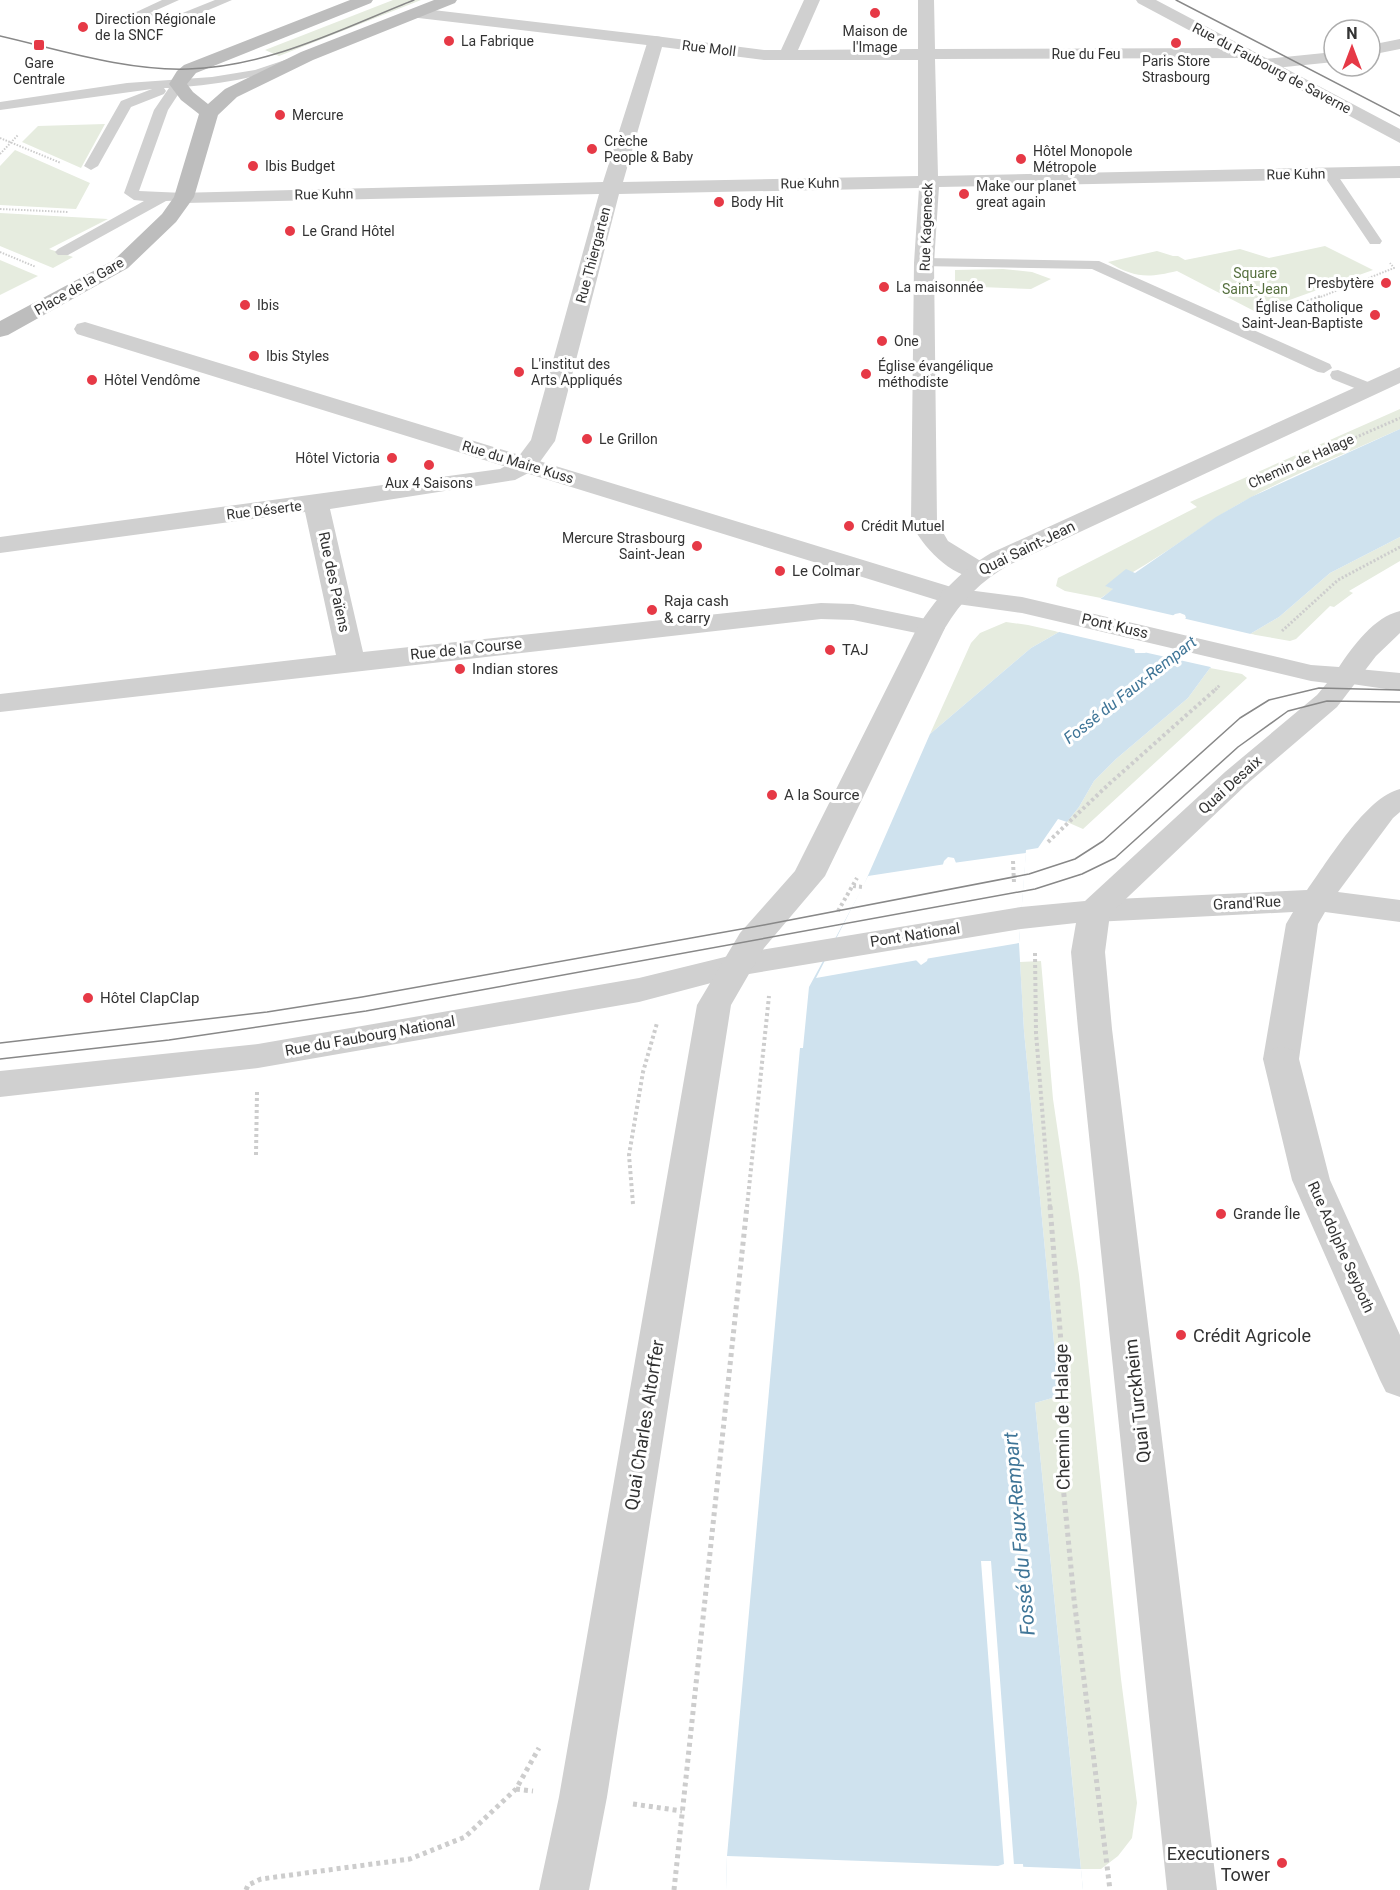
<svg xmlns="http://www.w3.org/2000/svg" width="1400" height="1890" viewBox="0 0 1400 1890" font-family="Roboto,sans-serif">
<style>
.green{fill:#e6ecdf}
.water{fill:#cfe2ee;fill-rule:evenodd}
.pier{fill:#fff}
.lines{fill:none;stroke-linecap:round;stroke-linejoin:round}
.path-far3{stroke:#cdcdcd;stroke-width:2;stroke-dasharray:1.5 1.5;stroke-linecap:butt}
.path-far2{stroke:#cdcdcd;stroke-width:3;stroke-dasharray:2 2;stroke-linecap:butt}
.path-far1{stroke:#cdcdcd;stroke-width:4;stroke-dasharray:3 3;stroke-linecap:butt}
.path{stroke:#cdcdcd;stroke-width:5;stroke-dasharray:4 4;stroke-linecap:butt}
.service{fill:#d0d0d0;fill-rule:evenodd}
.pedestrian{fill:#d0d0d0;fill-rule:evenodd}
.minor{fill:#d0d0d0;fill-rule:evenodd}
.tertiary{fill:#d0d0d0;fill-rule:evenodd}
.secondary{fill:#bdbdbd;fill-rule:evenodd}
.tram{stroke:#888;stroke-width:1.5}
.poi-dot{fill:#e63946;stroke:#fff;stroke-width:2}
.labels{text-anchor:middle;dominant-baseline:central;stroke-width:6;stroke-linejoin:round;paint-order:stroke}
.far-poi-label{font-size:14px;fill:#333;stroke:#fff;text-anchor:start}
.far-street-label{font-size:14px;fill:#333;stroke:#fff}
.far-park-label{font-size:14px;fill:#56703f;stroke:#fff}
.street-label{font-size:15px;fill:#333;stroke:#fff}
.poi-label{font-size:15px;fill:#333;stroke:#fff;text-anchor:start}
.water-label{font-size:16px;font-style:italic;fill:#3f7597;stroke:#fff}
.near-poi-label{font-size:18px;fill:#333;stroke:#fff;text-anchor:start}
.near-street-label{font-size:18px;fill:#333;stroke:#fff}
.near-water-label{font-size:20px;font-style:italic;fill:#3f7597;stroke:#fff}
</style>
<rect width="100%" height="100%" fill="#fff"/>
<!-- green -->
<path class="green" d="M393 0H421L279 56 265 50Z
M105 124 81 168 22 142 38 126Z
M15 150 90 183 76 209 0 205V166Z
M0 213 108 219 49 249 73 257 53 268 0 246Z
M1325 246 1373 270 1256 312 1177 271C1148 278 1134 278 1108 262L1157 251 1173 256H1178L1185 260 1240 249 1269 258Z
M0 260 38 276 0 295Z
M1003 269 1032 272 1051 279 1031 289 955 286V270Z
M1400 409V429C1350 452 1298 472 1250 498 1200 524 1157 563 1106 586L1114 589 1101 598 1065 591 1056 586 1058 578 1197 507 1190 502Z
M1400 537V561L1349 591 1353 593 1334 607 1330 606 1296 639 1290 641 1250 634 1279 617 1330 573Z
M1006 622 1028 625 1059 632 1031 648 930 734 971 643 980 633Z
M1210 668 1242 674 1247 678 1083 829 1067 822 1079 807 1094 781 1116 759 1188 698Z
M1041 961 1053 1099 1079 1275 1121 1679 1137 1803 1132 1838 1118 1856 1101 1869H1081L1035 1403 1059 1396 1024 1031 1020 962Z"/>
<!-- water -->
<path class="water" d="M1400 429V537L1330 573 1279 617 1250 634 1210 668 1188 698 1116 759 1094 781 1079 807 1067 822 1058 819 1038 848 1026 850 1019 943 1024 1031 1059 1396 1035 1403 1083 1890H1025L1023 1864H1004L995 1867 726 1890 727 1856 800 1048H803L809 987 863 887 930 734 1031 648 1059 632 1113 589 1105 586 1126 569 1135 573 1216 517 1251 497ZM1180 613 1185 615 1186 618 1145 653H1135L1134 648 1175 614ZM948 857 954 858 956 863 927 961 921 965 915 959 944 861Z"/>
<!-- pier -->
<path class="pier" d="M1097 598 1176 616 1137 650 1055 631Z
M1182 618 1255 635 1215 668 1139 651 1143 650Z
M1026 853 1019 943 925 959 953 863Z
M946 864 918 960 816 978 868 876Z
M981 1561H991L1014 1865 1004 1864Z
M727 1856 1081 1869 1083 1890H1022L1020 1868 1004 1867 998 1869 1000 1890H726Z"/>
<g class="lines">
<!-- path-far3 -->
<path class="path-far3" d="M0 138 61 163
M0 154 18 135
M0 209 68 212
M0 252 36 267
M1318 298 1394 268 1390 263"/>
<!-- path-far2 -->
<path class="path-far2" d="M1281 312 1321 296
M1293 465 1400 418
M1282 631 1338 580 1400 547
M1215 690 1220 685"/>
<!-- path-far1 -->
<path class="path-far1" d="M1048 842 1109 784 1217 688
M1013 861 1014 883
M853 886 863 887
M838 911 857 878
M1035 953 1036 1033 1050 1207
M256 1155 257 1092
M633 1204 629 1155 643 1072 657 1023
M747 1207 769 996"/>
<!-- path -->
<path class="path" d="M1050 1206 1065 1392 1060 1432 1063 1485 1074 1599 1110 1890
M516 1789 533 1791
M633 1804 682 1811
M246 1890 248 1885 261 1879 410 1859 465 1837 516 1789 539 1748
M674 1890 747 1206"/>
<!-- service -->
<path class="service" d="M162 0H179L150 13 170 18 215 0H232L171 26 134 17 132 14Z
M294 57 300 61 298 64C260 76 223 84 183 87L168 110 139 191 184 193 191 197 189 200 166 201 68 255H58L55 252 58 249 144 201 134 200 124 193 154 110 169 88H164L166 91 164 94 131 107 98 166 91 170 84 166 121 101 152 89 0 110V102L127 83 212 77 255 70Z
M1329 169 1334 170 1382 241 1380 244H1370L1368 241 1322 173Z
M924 258 1099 261 1330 364 1332 368 1324 373 1318 372 1092 269 919 266 916 263Z
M1338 370 1373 384 1375 388 1367 393 1332 379 1330 375 1332 371Z"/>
<!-- pedestrian -->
<path class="pedestrian" d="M416 8 655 36 661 37 664 41 661 45 655 46 410 17 408 13Z
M1400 39V49L1370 55V45Z
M1334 52V62L1264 69 1258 68 1255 64 1258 60 1264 59Z
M85 322 961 590 965 596 961 602 952 604 943 602 77 334 74 329 77 324Z
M1348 668 1400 673V691L1338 682 1334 676 1338 670Z
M1400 789V812L1393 818 1338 892 1400 900V922L1325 912 1318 924 1299 1059 1293 1068 1281 1071 1269 1068 1263 1059 1286 924 1293 912 1094 922 1083 919 1078 911 1083 903 1094 900 1307 890C1328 861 1366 797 1400 789Z
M737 954 749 957 754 965 749 973 639 1002 258 1068 0 1097V1071L258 1044 639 978Z"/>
<!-- minor -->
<path class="minor" d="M804 0H820L798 50 918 49V0H934L935 49 1244 48 1250 49 1253 53 1250 57 1244 58 935 59 938 176 1400 166V178L939 187 934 263 937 522 948 541 987 565 991 571 987 577C957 584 922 548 911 522L914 263 919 188 619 194 555 441 534 470 515 480 330 509 363 652 821 603 853 604 941 622 945 628 941 634 931 636 853 620 821 619 0 712V694L336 655 305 512 0 553V537L500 469 516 460 531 440 599 194 184 203 177 201 174 197 177 193 603 182 649 37 655 36 764 50H781ZM662 47 764 60H918V176L623 182Z
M952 588 1022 597 1311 665 1339 667C1353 646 1374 617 1400 611V633L1376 656 1337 707 1247 784 1110 914 1105 952 1112 1029 1217 1890H1167L1078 1029 1071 952 1076 923 1021 929 737 976 725 973 720 965 725 957 737 954 1021 907 1085 901 1225 772 1317 695 1327 683 1311 681 1022 613 943 602 939 596 943 590Z
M1281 1047 1293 1050 1299 1059 1330 1180 1400 1335V1397L1386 1392 1380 1380 1292 1180 1263 1059 1269 1050Z"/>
<!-- tertiary -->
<path class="tertiary" d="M1136 0H1156L1400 129V143L1138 3Z
M1400 367V383L1009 565C981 581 961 601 945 628L825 876 764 948 731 1005 607 1797 589 1890H539L559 1797 697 1005 740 933 795 871 917 628C937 597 958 572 991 553Z"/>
<!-- secondary -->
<path class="secondary" d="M350 0H373L371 3 196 73 187 84 193 92 208 104 225 89 301 52 434 0H457L455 3 313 60 237 97 218 115 194 197 176 222 128 268 8 335 0 337V321L114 260 162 214 174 197 199 114 181 100 169 84 177 71 184 65Z"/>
<!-- tram -->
<path class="tram" d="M1176 0 1400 116
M0 36C61 50 125 71 188 69 268 67 341 29 414 0
M0 1043 267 1012 362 997 764 925 1029 874 1075 859 1103 841 1240 718 1269 700 1319 688 1400 690
M0 1059 169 1040 366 1011 1035 889 1082 874 1115 858 1238 747 1288 711 1327 701 1400 702"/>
</g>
<!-- markers -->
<g class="poi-dot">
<circle cx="875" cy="13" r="6"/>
<circle cx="83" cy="27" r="6"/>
<circle cx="449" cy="41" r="6"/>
<circle cx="1176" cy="43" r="6"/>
<rect x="33" y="39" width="12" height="12" rx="3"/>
<circle cx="280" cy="115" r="6"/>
<circle cx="592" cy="149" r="6"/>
<circle cx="1021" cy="159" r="6"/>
<circle cx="253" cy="166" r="6"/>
<circle cx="964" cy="194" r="6"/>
<circle cx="719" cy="202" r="6"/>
<circle cx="290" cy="231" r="6"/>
<circle cx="1386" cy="283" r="6"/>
<circle cx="884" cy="287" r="6"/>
<circle cx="245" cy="305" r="6"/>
<circle cx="1375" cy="315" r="6"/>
<circle cx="882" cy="341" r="6"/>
<circle cx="254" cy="356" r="6"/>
<circle cx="519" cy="372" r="6"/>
<circle cx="866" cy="374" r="6"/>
<circle cx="92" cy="380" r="6"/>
<circle cx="587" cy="439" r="6"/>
<circle cx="392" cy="458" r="6"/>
<circle cx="429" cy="465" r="6"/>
<circle cx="849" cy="526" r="6"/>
<circle cx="697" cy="546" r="6"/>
<circle cx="780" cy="571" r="6"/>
<circle cx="652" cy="610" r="6"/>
<circle cx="830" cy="650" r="6"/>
<circle cx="460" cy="669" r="6"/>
<circle cx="772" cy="795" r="6"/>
<circle cx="88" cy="998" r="6"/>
<circle cx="1221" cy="1214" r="6"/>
<circle cx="1181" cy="1335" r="6"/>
<circle cx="1282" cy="1863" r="6"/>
</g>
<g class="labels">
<!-- far-poi labels -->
<g class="far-poi-label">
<text x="95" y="19">Direction Régionale<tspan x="95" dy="16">de la SNCF</tspan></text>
<text x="875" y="31" text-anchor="middle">Maison de<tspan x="875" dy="16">l'Image</tspan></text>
<text x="461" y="41">La Fabrique</text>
<text x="1176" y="61" text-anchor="middle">Paris Store<tspan x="1176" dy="16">Strasbourg</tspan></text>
<text x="39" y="63" text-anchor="middle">Gare<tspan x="39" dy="16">Centrale</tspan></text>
<text x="292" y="115">Mercure</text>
<text x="604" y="141">Crèche<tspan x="604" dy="16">People &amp; Baby</tspan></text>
<text x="1033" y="151">Hôtel Monopole<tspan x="1033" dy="16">Métropole</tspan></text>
<text x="265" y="166">Ibis Budget</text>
<text x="976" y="186">Make our planet<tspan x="976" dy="16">great again</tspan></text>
<text x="731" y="202">Body Hit</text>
<text x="302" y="231">Le Grand Hôtel</text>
<text x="1374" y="283" text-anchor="end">Presbytère</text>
<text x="896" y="287">La maisonnée</text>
<text x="257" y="305">Ibis</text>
<text x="1363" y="307" text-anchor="end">Église Catholique<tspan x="1363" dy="16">Saint-Jean-Baptiste</tspan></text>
<text x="894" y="341">One</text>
<text x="266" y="356">Ibis Styles</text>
<text x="531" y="364">L'institut des<tspan x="531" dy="16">Arts Appliqués</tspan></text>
<text x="878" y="366">Église évangélique<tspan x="878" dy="16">méthodiste</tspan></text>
<text x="104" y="380">Hôtel Vendôme</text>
<text x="599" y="439">Le Grillon</text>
<text x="380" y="458" text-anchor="end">Hôtel Victoria</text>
<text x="429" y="483" text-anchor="middle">Aux 4 Saisons</text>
<text x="861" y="526">Crédit Mutuel</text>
<text x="685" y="538" text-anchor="end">Mercure Strasbourg<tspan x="685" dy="16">Saint-Jean</tspan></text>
</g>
<!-- far-street labels -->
<g class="far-street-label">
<text transform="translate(709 48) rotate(7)">Rue Moll</text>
<text x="1086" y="54">Rue du Feu</text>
<text transform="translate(1272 68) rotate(28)">Rue du Faubourg de Saverne</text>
<text transform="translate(1296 174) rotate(-1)">Rue Kuhn</text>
<text transform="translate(810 183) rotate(-1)">Rue Kuhn</text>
<text transform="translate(324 194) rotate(-1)">Rue Kuhn</text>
<text transform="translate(926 227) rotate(-88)">Rue Kageneck</text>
<text transform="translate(593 255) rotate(-75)">Rue Thiergarten</text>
<text transform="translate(79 286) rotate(-30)">Place de la Gare</text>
<text transform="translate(1301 461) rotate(-24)">Chemin de Halage</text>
<text transform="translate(518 462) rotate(17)">Rue du Maire Kuss</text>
<text transform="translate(264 510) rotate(-7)">Rue Déserte</text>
</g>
<!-- far-park labels -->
<g class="far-park-label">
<text x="1255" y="273">Square<tspan x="1255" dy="16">Saint-Jean</tspan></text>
</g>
<!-- street labels -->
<g class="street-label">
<text transform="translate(1027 548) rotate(-26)">Quai Saint-Jean</text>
<text transform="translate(334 582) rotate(78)">Rue des Païens</text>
<text transform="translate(1115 626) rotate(13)">Pont Kuss</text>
<text transform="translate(466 649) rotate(-6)">Rue de la Course</text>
<text transform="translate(1230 785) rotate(-42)">Quai Desaix</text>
<text transform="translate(1247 903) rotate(-3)">Grand'Rue</text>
<text transform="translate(915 935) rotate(-9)">Pont National</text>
<text transform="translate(370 1036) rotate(-10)">Rue du Faubourg National</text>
<text transform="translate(1341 1247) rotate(66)">Rue Adolphe Seyboth</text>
</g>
<!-- poi labels -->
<g class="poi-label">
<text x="792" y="571">Le Colmar</text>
<text x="664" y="601">Raja cash<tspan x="664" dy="17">&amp; carry</tspan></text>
<text x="842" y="650">TAJ</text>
<text x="472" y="669">Indian stores</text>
<text x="784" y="795">A la Source</text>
<text x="100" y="998">Hôtel ClapClap</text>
<text x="1233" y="1214">Grande Île</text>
</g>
<!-- water labels -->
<g class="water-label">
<text transform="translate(1130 690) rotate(-38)">Fossé du Faux-Rempart</text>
</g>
<!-- near-poi labels -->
<g class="near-poi-label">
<text x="1193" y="1335">Crédit Agricole</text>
<text x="1270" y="1853" text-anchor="end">Executioners<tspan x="1270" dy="21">Tower</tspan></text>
</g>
<!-- near-street labels -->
<g class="near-street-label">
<text transform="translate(1137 1401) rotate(-96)">Quai Turckheim</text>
<text transform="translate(1062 1417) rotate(-91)">Chemin de Halage</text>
<text transform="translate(644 1425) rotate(-81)">Quai Charles Altorffer</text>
</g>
<!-- near-water labels -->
<g class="near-water-label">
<text transform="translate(1019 1534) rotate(-95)">Fossé du Faux-Rempart</text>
</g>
</g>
<!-- north arrow -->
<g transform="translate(1352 48)"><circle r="28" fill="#ffffff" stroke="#adadad" stroke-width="1.5"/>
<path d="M0-4.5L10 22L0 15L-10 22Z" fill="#e63946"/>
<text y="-9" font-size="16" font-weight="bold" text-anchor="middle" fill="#333333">N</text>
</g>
</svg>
